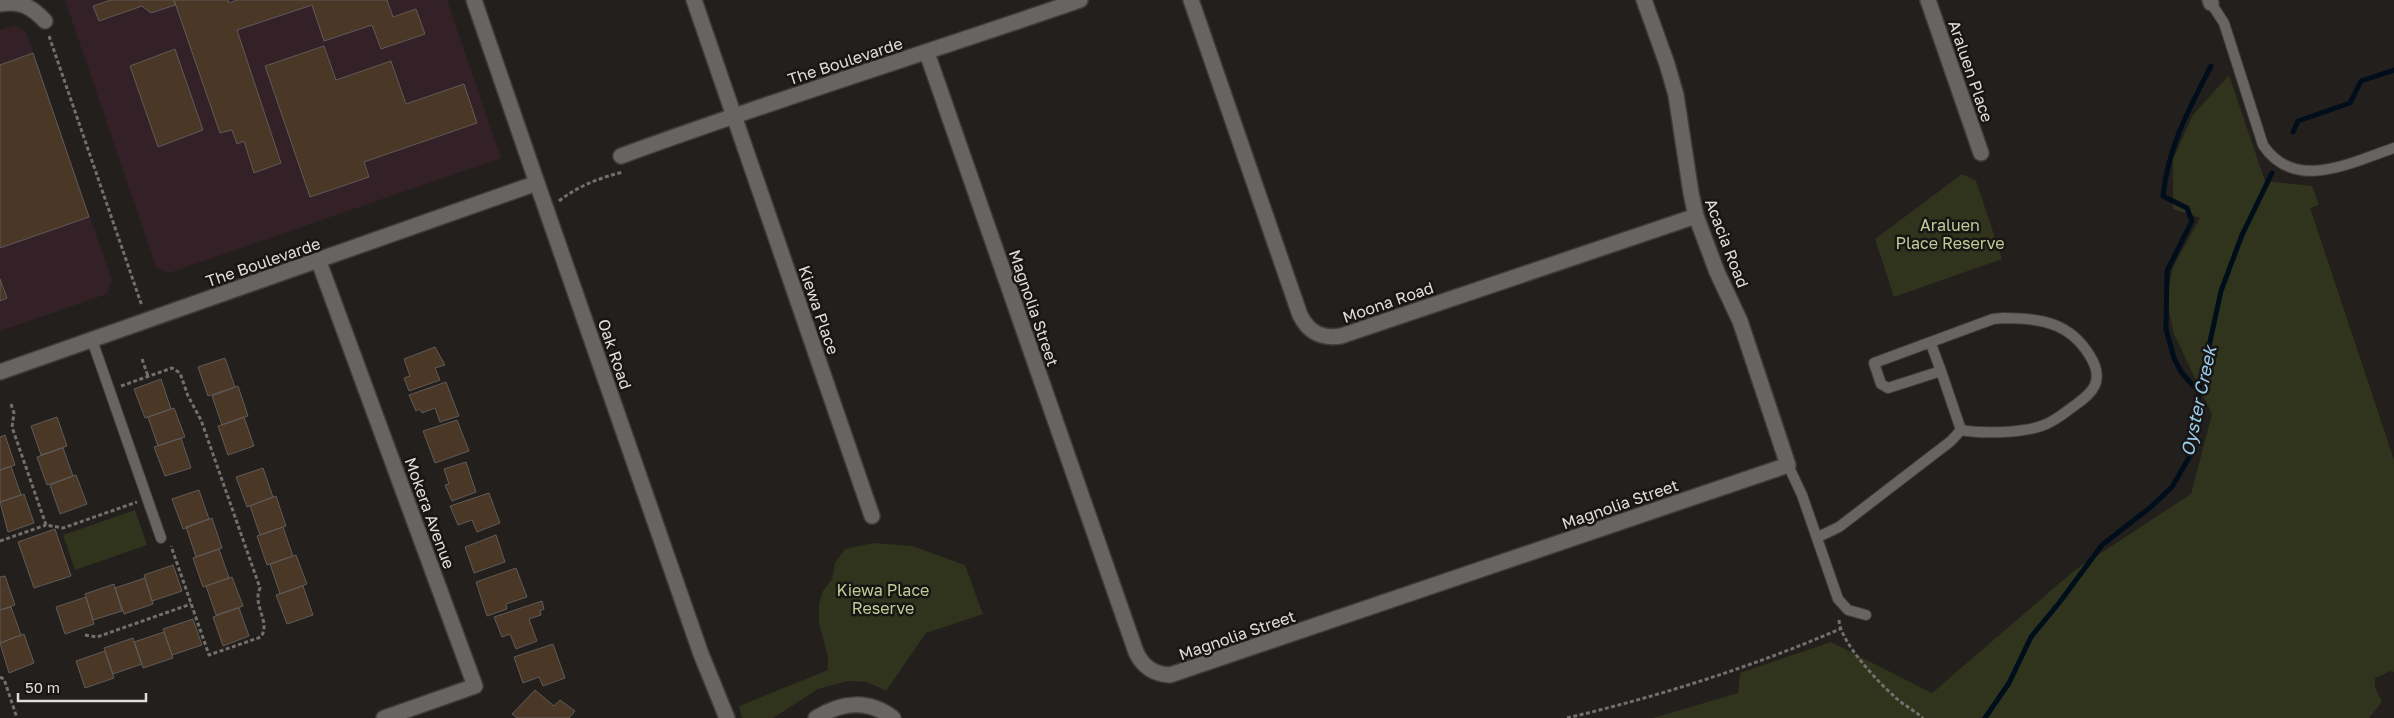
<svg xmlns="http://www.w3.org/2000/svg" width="2394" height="718" viewBox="0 0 2394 718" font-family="'Golos Text',sans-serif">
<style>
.industrial{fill:#332127}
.green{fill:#30341c}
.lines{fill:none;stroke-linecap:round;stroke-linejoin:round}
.stream{stroke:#000e1b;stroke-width:5}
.building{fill:#4b3725;stroke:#5e5b59}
.service-casing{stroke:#3e3c3a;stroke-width:12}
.minor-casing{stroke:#3e3c3a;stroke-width:18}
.tertiary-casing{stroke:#3e3c3a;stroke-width:18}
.path{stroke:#726f6d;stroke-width:3;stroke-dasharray:4 2.5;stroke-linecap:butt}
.service{stroke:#676461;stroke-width:10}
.minor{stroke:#676461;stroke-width:15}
.tertiary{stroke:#676461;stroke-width:15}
.labels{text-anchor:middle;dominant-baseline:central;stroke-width:5;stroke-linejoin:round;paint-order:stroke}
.street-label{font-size:16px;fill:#e0dedd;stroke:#181614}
.park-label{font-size:16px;fill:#c2cb96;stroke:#181614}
.water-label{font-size:18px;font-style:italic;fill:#98ccec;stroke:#181614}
</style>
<rect width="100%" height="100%" fill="#221f1d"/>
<!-- industrial -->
<path class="industrial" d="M65 0H447L501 158 169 273 156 267Z
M15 25 26 32 112 280 107 294 0 331V30Z"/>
<!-- green -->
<path class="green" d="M2229 75 2265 181 2312 186 2319 205 2310 208 2394 460V672L2391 671 2375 678V687L2382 702 2369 718H1653L1738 693 1740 673 1831 642 1932 693 2075 570 2191 494 2212 414 2174 334 2166 299 2173 267 2200 218 2173 209V159L2193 115Z
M1962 174 1976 181 2002 259 1894 297 1875 239Z
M135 510 147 545 75 570 63 535Z
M873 543 912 546 965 565 983 614 926 633 886 691 867 682 848 681 818 689 773 718H742L739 706 828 670V656L819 623V604L823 591 832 579 835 563 845 549Z"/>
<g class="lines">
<!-- stream -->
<path class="stream" d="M2293 132 2298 121 2350 103 2361 81 2394 70
M2199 392 2181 372 2174 358 2166 329 2167 271 2192 221 2187 208 2163 196C2168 147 2189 109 2211 66
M1985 718 2009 683 2031 637 2059 603 2102 545 2152 506 2172 487 2191 454 2199 392 2221 291 2242 235 2272 173"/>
</g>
<!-- building -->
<path class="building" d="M111 0H174L175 5 151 13 142 6 99 21 93 6Z
M174 0H228L229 3 237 0H387L393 17 416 9 425 34 381 49 372 25 324 41 312 5 237 30 281 163 254 173 244 141 237 144 232 130 220 133Z
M324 46 336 80 391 61 406 104 464 84 477 123 364 162 369 177 310 197 265 66Z
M175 49 203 130 158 147 130 66Z
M33 53 89 217 0 248V65Z
M0 279 7 298 0 301Z
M435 347 445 365 435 368 440 380 409 391 404 378 410 376 404 359Z
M225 358 235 387 208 396 198 367Z
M161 379 171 409 145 418 134 389Z
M446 382 459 416 440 422 435 408 422 413 420 409 416 411 409 395Z
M238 386 248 416 222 425 212 396Z
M174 408 185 437 158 446 148 417Z
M57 417 67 446 41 455 31 426Z
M244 417 254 446 228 455 218 426Z
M457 420 469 451 435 463 423 431Z
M5 435 15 465 0 470V437Z
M181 438 191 468 165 476 154 447Z
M63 448 73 476 47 485 37 457Z
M466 462 476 492 452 501 445 485 449 484 444 469Z
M11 466 21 495 0 502V470Z
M263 468 273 497 247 507 236 477Z
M76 475 87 504 60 514 50 485Z
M199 490 209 519 183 529 172 499Z
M489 493 500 523 477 532 472 520 458 525 450 506Z
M24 494 34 523 8 532 0 502Z
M276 496 286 526 260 535 250 506Z
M212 518 222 548 196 557 186 527Z
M283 527 293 556 267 565 257 536Z
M55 529 71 576 34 588 18 542Z
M496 535 505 562 474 573 465 547Z
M219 549 229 578 203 587 193 558Z
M296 555 307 584 280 594 270 564Z
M173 565 182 591 152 601 144 575Z
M516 568 527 597 506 604 507 609 487 616 476 582Z
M5 576 15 605 0 610V577Z
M232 577 243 606 216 615 206 586Z
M145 578 153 604 124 614 115 588Z
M114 584 122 611 93 620 85 594Z
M303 586 313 615 287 624 276 595Z
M86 597 94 624 65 634 56 607Z
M542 601 544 609 540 611 541 615 529 619 537 641 516 649 510 634 502 637 494 617Z
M11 607 21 635 0 643V610Z
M239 608 249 636 223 646 213 617Z
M193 619 202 645 172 655 163 629Z
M164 632 173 658 143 668 134 642Z
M24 634 34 663 9 673 0 643Z
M133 638 142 664 113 674 104 648Z
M553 644 565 678 543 686 539 677 523 683 514 657Z
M105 651 114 678 85 688 76 661Z
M535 690 554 706 560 700 575 711 569 718H517L512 714Z"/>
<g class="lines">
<!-- service casing -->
<g class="service-casing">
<path id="service" d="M2211 3 2224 23 2263 145C2295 193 2352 162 2394 148
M2003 318C2039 318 2070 322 2090 356 2095 364 2099 375 2095 385 2091 394 2082 400 2074 406 2064 413 2055 421 2044 425 2024 433 1982 434 1961 430L1941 371 1888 388 1881 384 1874 363 1993 319Z
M92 340 161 538
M1931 344 1941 371
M1788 465 1802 495 1838 599 1848 610 1866 615
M1818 537 1839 527 1951 441 1961 430"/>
</g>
<!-- minor casing -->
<g class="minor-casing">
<path id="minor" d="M694 0 872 516
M1191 0 1300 315C1309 333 1322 339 1341 336L1696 216
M1928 0 1981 153
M2210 0 2211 3
M0 4C20 0 32 7 45 21
M927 53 1136 652C1143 667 1153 674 1170 675L1788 465 1740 321 1717 272 1696 216 1691 193 1676 95 1667 64 1644 0
M621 156C773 100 927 53 1080 0
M537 183 701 654 727 718
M319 262 475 686 384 718
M816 718C841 702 868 699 893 718"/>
</g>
<!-- tertiary casing -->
<g class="tertiary-casing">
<path id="tertiary" d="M0 372 537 183 474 0"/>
</g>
<!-- path -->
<path class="path" d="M49 36 142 306
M559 201C578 186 599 178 623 172
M142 359 148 376
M121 386 172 368 180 373 188 396 201 420 260 588C252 606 271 621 261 637L209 655 171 546
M11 404 14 413 12 427 46 525 63 528 137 502
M0 541 46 525
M1839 620C1840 642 1878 682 1895 697 1903 705 1914 710 1923 718
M85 635 97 637 191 604
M0 677 4 679 17 718
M1567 718C1660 696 1752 667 1840 629"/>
<!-- service -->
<use href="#service" class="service"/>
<!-- minor -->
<use href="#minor" class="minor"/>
<!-- tertiary -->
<use href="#tertiary" class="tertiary"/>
</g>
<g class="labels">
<!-- street labels -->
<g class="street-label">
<text transform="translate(845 61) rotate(-18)">The Boulevarde</text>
<text transform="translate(1971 71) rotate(71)">Araluen Place</text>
<text transform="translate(1727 243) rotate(69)">Acacia Road</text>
<text transform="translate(263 262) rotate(-19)">The Boulevarde</text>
<text transform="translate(1388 302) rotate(-19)">Moona Road</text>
<text transform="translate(1034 308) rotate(71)">Magnolia Street</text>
<text transform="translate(819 310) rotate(71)">Kiewa Place</text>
<text transform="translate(615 354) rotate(71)">Oak Road</text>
<text transform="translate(1620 504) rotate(-19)">Magnolia Street</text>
<text transform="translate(430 513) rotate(70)">Mokera Avenue</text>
<text transform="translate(1237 635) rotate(-19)">Magnolia Street</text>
</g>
<!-- park labels -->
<g class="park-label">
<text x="1950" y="225">Araluen<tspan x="1950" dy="18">Place Reserve</tspan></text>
<text x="883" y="590">Kiewa Place<tspan x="883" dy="18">Reserve</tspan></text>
</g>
<!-- water labels -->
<g class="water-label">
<text transform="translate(2198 401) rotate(-78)">Oyster Creek</text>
</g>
</g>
<!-- scale -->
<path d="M18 693v8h128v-8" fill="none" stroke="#e0dedd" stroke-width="2.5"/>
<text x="25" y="693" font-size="15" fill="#e0dedd" stroke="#181614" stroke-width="4" paint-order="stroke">50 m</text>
</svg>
